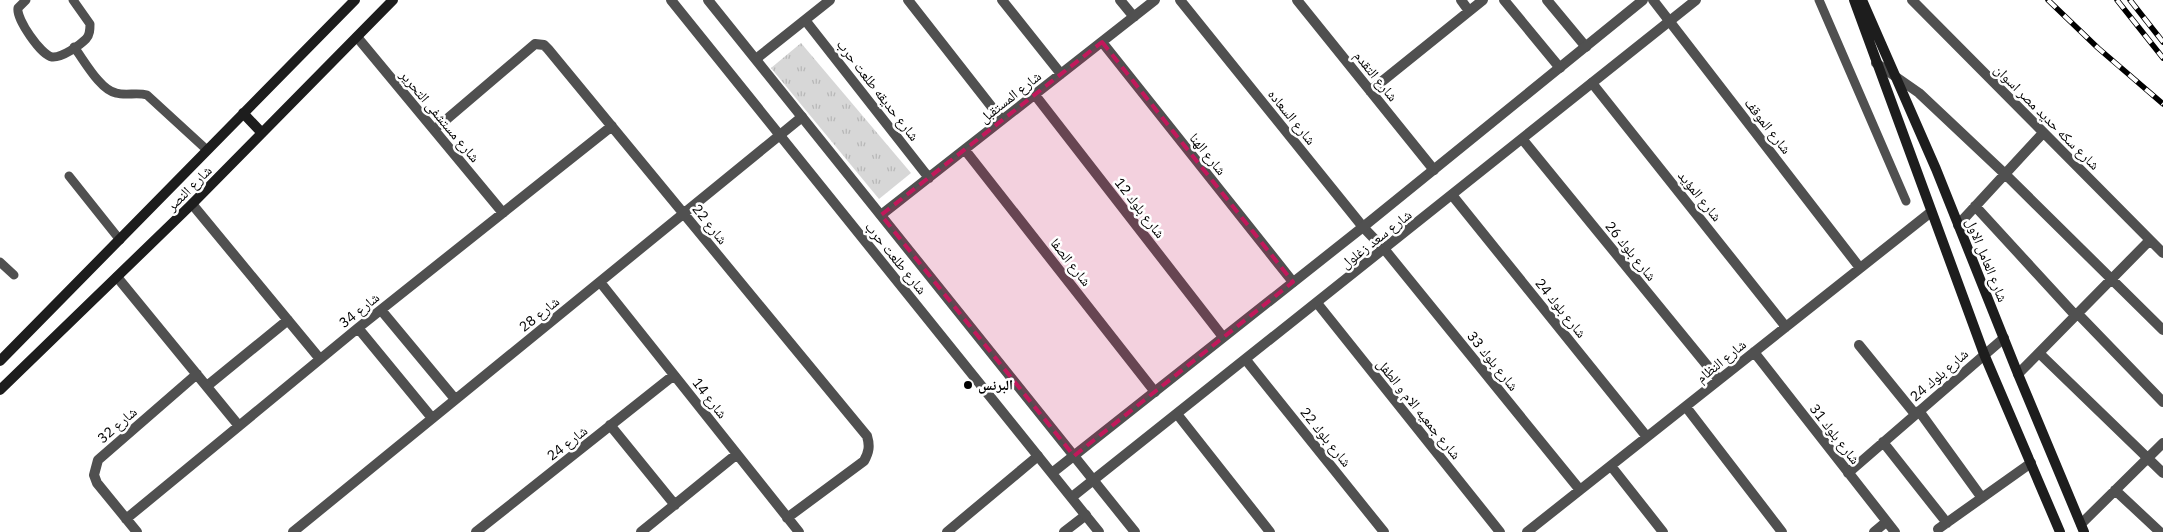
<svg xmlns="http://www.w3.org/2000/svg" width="2163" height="532" viewBox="0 0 2163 532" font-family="'IBM Plex Sans','Noto Naskh Arabic',sans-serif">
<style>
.grass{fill:url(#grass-tufts)}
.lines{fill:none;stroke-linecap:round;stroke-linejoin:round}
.service{stroke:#505050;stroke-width:9}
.minor{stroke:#505050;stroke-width:10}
.tertiary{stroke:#505050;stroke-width:10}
.secondary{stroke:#1d1d1d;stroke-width:10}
.rail-casing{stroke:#000;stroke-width:5.5}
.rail{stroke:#fff;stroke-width:4;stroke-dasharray:11;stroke-linecap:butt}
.marked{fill:#c2185b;fill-opacity:0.2;stroke:#c2185b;stroke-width:4;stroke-dasharray:10 6;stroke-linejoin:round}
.poi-dot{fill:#000;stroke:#fff;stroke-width:2}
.labels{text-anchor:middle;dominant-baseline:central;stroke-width:5;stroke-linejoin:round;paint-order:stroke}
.street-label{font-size:14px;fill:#000;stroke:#fff}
.poi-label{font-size:14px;font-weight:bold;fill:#000;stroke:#fff;text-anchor:start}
</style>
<defs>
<pattern id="grass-tufts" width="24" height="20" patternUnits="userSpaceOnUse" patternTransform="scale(1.25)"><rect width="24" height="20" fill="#d7d7d7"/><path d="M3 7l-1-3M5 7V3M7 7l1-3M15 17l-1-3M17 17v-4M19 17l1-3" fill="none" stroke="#b7b7b7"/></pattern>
</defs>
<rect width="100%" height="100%" fill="#fff"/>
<!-- grass -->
<path class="grass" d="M801 43 911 173 879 199 771 68Z"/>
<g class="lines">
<!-- service -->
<path class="service" d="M26 0 18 8C16 19 41 55 52 57 62 58 80 45 86 39 90 35 90 29 90 24L73 0
M1819 0 1906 201
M74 47C84 60 100 90 116 93 126 96 137 92 147 95L207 150
M69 176 120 240
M0 262 14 275"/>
<!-- minor -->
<path class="minor" d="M908 0 1002 120
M1002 0 1061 74
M1120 0 1134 17
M1180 0 1363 227 1385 250 1580 490
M1297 0 1434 170
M1461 0 1469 11
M1504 0 1560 68
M1547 0 1586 47
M1653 0 1860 268
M1912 0 2163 253
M805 20 929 178
M357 37 503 213
M1102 42 1293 282
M756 59 830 0
M1876 63 1919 93 2005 174 2163 330
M1592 83 1786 327
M1370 91 1483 0
M1035 95 1223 337
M434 130 535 44 544 45 548 49 867 436C870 446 869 452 864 461L787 518
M1523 140 1719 380
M965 150 1155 392
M1452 195 1647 437
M192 204 320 359
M1975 206 2076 316
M881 215 1155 0
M1958 225 2043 133
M117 277 239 426
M600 282 799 532
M1317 303 1500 532
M381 310 455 399
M2078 314 2163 402
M358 328 432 418
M1859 345 1915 414
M1754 352 1895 532
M2039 353 2163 473
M1246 360 1384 532
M2018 374 2150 240
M207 386 288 320
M1686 407 1782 532
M1919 411 1982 498
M1177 414 1270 532
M610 425 675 505
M1883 442 1947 523
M1611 466 1663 532
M1848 473 2004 338
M2115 490 2160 532
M126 519 358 328 612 126
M2081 524 2163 443
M1938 529 2031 463
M137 532 97 483 94 475 98 460 197 374
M293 532 802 117
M476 532 674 375
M641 532 737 454
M947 532 1038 456
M1064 532 1086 515
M1527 532 1931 212
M1874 532 1886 522"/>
<!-- tertiary -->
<path class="tertiary" d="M671 0 1099 532
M708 0 1135 532
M1052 473 1363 227 1643 0
M1072 497 1696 0"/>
<!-- secondary -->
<path class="secondary" d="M1854 0 1984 354 2060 532
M1862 0 1936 169 2018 374 2084 532
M243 113 262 133
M0 361 355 0
M0 390 192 204 393 0"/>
<!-- rail casing -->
<g class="rail-casing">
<path id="rail" d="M2048 0 2098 48 2163 104
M2117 0 2163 58
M2130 0 2163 42"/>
</g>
<!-- rail -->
<use href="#rail" class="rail"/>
</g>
<!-- marked area -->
<path class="marked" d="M1102 42 1293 282 1074 456 881 215Z"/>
<!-- markers -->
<circle class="poi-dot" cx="968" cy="385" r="5"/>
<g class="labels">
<!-- street labels -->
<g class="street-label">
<text transform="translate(1376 76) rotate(51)">شارع التقدم</text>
<text transform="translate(878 90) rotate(52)">شارع حديقه طلعت حرب</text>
<text transform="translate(1010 97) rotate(-38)">شارع المستقبل</text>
<text transform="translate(440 116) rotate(50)">شارع مستشفى التحرير</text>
<text transform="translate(1292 117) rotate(51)">شارع السعاده</text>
<text transform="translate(2047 117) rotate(45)">شارع سكه حديد مصر اسوان</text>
<text transform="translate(1768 126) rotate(52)">شارع الموقف</text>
<text transform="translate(1208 154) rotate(51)">شارع الهنا</text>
<text transform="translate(189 188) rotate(-45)">شارع النصر</text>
<text transform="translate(1700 196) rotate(51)">شارع المؤيد</text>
<text transform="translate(1140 208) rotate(52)">شارع بلوك 12</text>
<text transform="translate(710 224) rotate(51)">شارع 22</text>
<text transform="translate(1376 239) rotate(-38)">شارع سعد زغلول</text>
<text transform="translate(1631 251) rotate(51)">شارع بلوك 26</text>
<text transform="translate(896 258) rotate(51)">شارع طلعت حرب</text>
<text transform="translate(1987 260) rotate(68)">شارع العامل الاول</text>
<text transform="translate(1071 262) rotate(52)">شارع الصفا</text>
<text transform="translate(1561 308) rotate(51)">شارع بلوك 24</text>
<text transform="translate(359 310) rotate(-39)">شارع 34</text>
<text transform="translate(539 314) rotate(-39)">شارع 28</text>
<text transform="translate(1493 361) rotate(51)">شارع بلوك 33</text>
<text transform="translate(1721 361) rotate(-39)">شارع النظام</text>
<text transform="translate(1939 375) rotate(-41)">شارع بلوك 24</text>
<text transform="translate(710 398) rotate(52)">شارع 14</text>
<text transform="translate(1419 409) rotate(51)">شارع جمعيه الام و الطفل</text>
<text transform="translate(117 425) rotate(-41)">شارع 32</text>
<text transform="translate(1835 434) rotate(52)">شارع بلوك 31</text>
<text transform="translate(1326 437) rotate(51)">شارع بلوك 22</text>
<text transform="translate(567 443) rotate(-38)">شارع 24</text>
</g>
<!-- poi labels -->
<g class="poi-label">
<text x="978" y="385">البرنس</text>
</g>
</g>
</svg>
